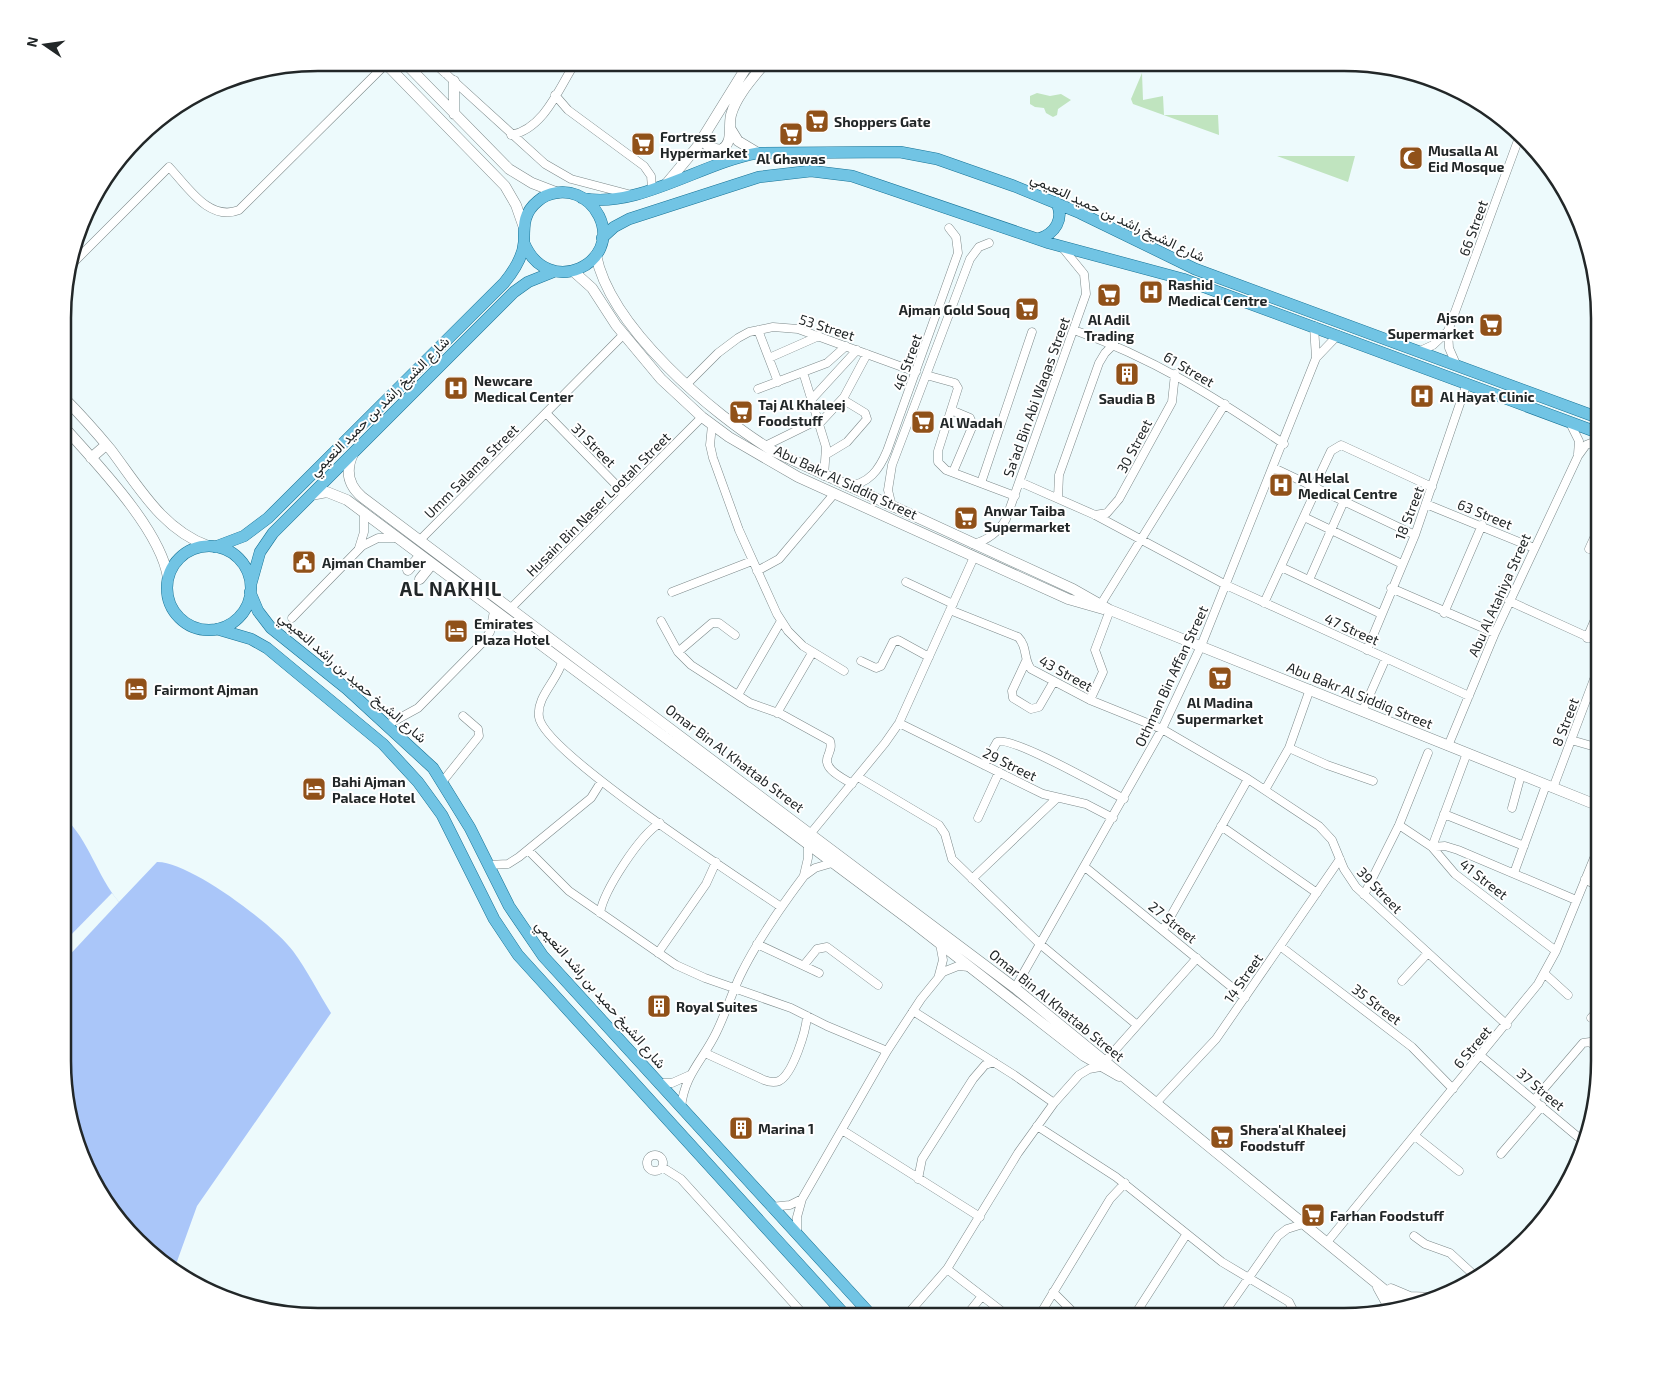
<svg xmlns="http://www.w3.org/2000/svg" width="1662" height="1379" viewBox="0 0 1662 1379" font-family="'Exo 2',Vazirmatn,sans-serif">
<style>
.green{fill:#c0e4bf}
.water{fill:#aac6f9}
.pier{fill:#edfafc}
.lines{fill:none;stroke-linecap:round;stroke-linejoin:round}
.street-casing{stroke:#7d898a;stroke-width:9}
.secondary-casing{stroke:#7d898a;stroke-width:11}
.primary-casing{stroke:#187396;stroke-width:12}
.street{stroke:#fff;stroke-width:8}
.secondary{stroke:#fff;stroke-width:10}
.primary{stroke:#71c4e4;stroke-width:11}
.labels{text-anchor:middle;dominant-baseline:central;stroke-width:4;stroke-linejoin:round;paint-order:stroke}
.poi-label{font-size:14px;font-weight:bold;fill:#222728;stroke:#fff;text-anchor:start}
.street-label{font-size:14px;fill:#222728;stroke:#fff}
.district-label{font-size:19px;font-weight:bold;letter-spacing:1px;fill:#222728;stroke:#fff}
.rim{fill:none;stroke:#222728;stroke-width:2.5}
</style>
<rect width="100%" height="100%" fill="#edfafc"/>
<!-- green -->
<path class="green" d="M1142 73 1143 100 1163 96 1164 115H1218L1219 135 1133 104 1131 99Z
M1037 93 1050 96 1061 94 1071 100 1058 109 1057 115 1053 117 1046 113 1044 108 1035 107 1030 104V96Z
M1277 156H1355L1348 182Z"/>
<!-- water -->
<path class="water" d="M64 817C89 840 97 876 119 902L157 862C189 861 274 925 293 951 307 970 318 992 331 1013L197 1206 175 1267 138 1242 89 1173 63 1077Z"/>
<!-- pier -->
<path class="pier" d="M112 893 119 902 63 962V943Z"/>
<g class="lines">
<!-- street casing -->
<g class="street-casing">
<path id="street" d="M434 63 545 164 571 179 628 194
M446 74 449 63
M555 95 568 110 644 166 651 176 652 188
M511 135C544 129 559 88 575 63
M72 264 169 167C188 187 209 222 239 210L386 64
M1314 326 1316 358
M758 330 778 382
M1074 330C1153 358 1215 397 1284 444
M1448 331 1449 348 1456 364
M1420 351 1433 345 1448 331 1520 135
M769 358 819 336
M803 372 826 447 824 476
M926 375 955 383 958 388 938 451V462L946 470 1015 496
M686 385 718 353 738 338 749 332 773 327 798 329 916 372
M758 389 827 363 846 346
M812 399 857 350
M951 410 970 418 973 425 953 472
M546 413 625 494
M1570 423 1579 441 1578 454
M819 424 844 397 867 354
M712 425 710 445 713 458 739 530 777 614 788 631 803 646 844 671
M765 446 818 420
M827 454 847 442 867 419 865 413 842 399
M1274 468 1415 535
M1020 482 1095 515 1226 585 1469 696
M981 483 1032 332
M847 486C869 484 879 470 887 451L958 253 956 237 949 228
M1314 487 1331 451 1341 445 1432 487
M1058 498 1059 475 1099 363 1105 353 1114 344
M1426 504 1534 548
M892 507 888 490 892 465 970 259 979 247 989 243
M1095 515 1107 513 1119 499 1172 402 1175 374
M1304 517 1402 564
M420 540 623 335
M973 544C988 540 998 533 1006 519L1086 294 1084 274 1062 247
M359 548 364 532V514
M1589 549 1599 527
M1281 567 1381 614
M757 571 779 559 834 494
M1309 580 1344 501
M906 582 953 604
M1391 588 1495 633
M672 592 752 561
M1509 601 1599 642
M1264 603 1317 488
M1101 604 1225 404
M511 608 702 417
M950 610 1018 637C1028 647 1023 659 1031 669L1090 700 1162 729 1248 779 1319 826 1332 840 1344 869 1356 887 1507 1025
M1444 613 1482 525
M292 618 362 546 378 538H396
M661 621 678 652 691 665 750 703 781 714 830 741C832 747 830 750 828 756 822 769 843 778 852 784
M1587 638 1599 610
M1367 650 1415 535 1467 383
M678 652 712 623H719L735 635
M861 661 876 668 881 666 893 642 898 640 929 657
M1026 661 1012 691 1013 698 1031 709 1039 707 1054 681
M562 662C557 681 536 697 539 717 543 752 742 880 781 907
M738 695 781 621
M1090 700 1103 672 1095 650 1110 610
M1363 710 1386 658
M777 713 812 653
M899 723 1043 794 1086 804 1113 818
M387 725 418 708 481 644 490 632 494 611
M1571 740 1599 748
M1448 746 1495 633 1578 456 1586 445 1599 440
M1289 748 1327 765 1373 781
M1467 753 1432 847 1445 846 1458 850 1576 900
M984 765 997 742C1011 735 1105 789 1124 799
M858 777 939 825 945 834 952 859 1040 944 1137 1025
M443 781 479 736 478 729 463 716
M1553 788 1599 666
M1265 790 1289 748 1310 689
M1512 808 1521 775
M1444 814 1524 846
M978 818 999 772
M1399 825 1432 847 1455 874 1556 951
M1221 826 1317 893
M811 833 885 743 899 723 974 557
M528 850 569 891 676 965 705 978 791 1008 827 1026 887 1051
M488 865 508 864 519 857 591 798 601 782
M1085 867 1245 998
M1514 873 1546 785
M804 875 808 858V845
M972 879 1057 798
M1585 879 1599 887
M1364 895 1399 825 1428 753
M600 913C604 890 640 835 660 823
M1163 930 1248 779
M757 944 819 973
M1280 946 1412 1047 1453 1089
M658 953 706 884 716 862
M804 965 817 949 827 947 878 985
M1545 974 1568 995
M939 975 943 960 940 944
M1402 981 1428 953
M1015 988 1162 729 1201 646 1316 358 1338 335
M913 1011 1014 1075 1054 1103
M1591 1018 1599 1009
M705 1053 764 1080C769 1082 774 1083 779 1081 793 1074 806 1031 807 1016
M1481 1056 1584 1142
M659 1083H672L690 1075
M1535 1099 1583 1043 1590 1042 1599 1050
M1156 1103 1216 1039 1340 859
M681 1108C684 1075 703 1060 716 1033 725 1015 731 995 740 976 757 941 780 908 804 876L815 868 832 863
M1037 1126 1116 1177 1222 1262 1289 1302 1296 1316
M842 1130 980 1217
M1415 1136 1459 1171
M1501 1154 1542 1106
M647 1163a8 8 0 1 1 16 0a8 8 0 1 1-16 0Z
M662 1167 681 1179 805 1316
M918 1179 922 1159 973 1079 985 1065 994 1062
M771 1207 790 1205 802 1199
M797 1234V1217L802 1199 887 1051 921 999 943 972 958 966 969 967
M1414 1236 1425 1244 1450 1253 1474 1275
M1328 1241 1538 984 1556 951 1599 846
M947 1269 1008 1316
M1053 1292 1077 1316
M906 1316 947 1269 1018 1153 1054 1103 1079 1075 1089 1069 1100 1067 1197 958
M966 1316 982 1296
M1039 1316 1110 1199 1125 1183
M1134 1316 1186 1235
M1222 1316 1278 1236 1287 1229 1306 1223"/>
</g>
<!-- secondary casing -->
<g class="secondary-casing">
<path id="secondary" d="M385 63 505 186 516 205 523 225
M405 63 509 169 532 183 558 193
M454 81V114
M730 128 738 141 758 153
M706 133V144L710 148 721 150C734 142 728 128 731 115 736 96 753 78 765 63
M667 183 697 147 749 63
M596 255C610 327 712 414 773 451L1073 589 1110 610 1599 806
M573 271 592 288 616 325 661 379 702 417 729 437 798 477 1068 599 1103 609
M64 398C81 415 96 432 111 450 139 487 162 529 208 546
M64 427C97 464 161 530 168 578
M353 454C345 471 348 485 362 497L1015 988 1403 1305
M91 458 106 445
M311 495 327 492 347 500 911 921 1084 1056 1119 1076
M408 570 420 556
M420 579 432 564
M1522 1243 1526 1240
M1378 1287 1389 1307
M1391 1289 1410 1297 1436 1298"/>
</g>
<!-- primary casing -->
<g class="primary-casing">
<path id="primary" d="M582 198C636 210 703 162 758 153L900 152 937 159 1014 186 1080 213 1195 269 1599 418
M602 238 614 227 629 219 759 177 811 171 852 176 1049 243 1183 279 1599 433
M1038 239C1055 234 1065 219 1056 202
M167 588a42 42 0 1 1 84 0a42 42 0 1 1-84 0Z
M215 547 244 536 268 518 504 283C513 272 523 258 524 242 524 226 523 213 538 201 548 192 564 190 577 195 587 199 594 206 599 216 622 263 548 300 524 243
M251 584 260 552 273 533 514 292 528 282 553 272
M250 592 258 611 271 628 347 689 433 768 470 828 509 906 543 956 872 1316
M217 629 251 639 267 648 383 744 418 782 442 815 494 919 518 955 846 1316"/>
</g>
<!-- street -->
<use href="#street" class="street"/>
<!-- secondary -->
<use href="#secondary" class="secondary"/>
<!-- primary -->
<use href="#primary" class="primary"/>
</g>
<!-- icons -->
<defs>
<g id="supermarket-square" transform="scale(1.25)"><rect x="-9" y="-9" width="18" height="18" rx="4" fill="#905119" stroke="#fff"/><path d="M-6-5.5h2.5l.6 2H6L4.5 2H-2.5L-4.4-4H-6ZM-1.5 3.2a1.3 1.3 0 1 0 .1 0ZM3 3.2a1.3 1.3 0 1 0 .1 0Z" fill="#fff"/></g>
<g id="mosque-square" transform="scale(1.25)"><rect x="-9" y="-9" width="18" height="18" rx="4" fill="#905119" stroke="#fff"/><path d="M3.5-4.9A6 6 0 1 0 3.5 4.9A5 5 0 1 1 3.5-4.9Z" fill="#fff"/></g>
<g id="hospital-square" transform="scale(1.25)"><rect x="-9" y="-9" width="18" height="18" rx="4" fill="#905119" stroke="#fff"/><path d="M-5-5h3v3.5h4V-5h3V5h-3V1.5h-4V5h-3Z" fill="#fff"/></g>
<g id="building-square" transform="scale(1.25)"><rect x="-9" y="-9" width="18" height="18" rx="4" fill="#905119" stroke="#fff"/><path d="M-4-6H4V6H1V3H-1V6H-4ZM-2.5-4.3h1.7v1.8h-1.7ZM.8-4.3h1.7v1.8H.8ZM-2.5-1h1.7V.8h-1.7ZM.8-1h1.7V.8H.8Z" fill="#fff"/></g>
<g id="civic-square" transform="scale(1.25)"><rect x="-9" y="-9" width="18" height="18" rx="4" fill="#905119" stroke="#fff"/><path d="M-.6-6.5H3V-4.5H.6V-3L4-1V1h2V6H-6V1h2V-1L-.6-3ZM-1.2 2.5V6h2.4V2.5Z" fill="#fff"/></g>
<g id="hotel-square" transform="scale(1.25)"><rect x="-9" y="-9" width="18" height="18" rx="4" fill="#905119" stroke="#fff"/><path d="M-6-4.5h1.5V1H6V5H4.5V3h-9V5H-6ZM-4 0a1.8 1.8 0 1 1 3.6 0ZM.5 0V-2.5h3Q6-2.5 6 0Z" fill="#fff"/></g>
</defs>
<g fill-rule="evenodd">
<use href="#supermarket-square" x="817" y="121"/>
<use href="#supermarket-square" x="791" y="134"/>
<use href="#supermarket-square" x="643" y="144"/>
<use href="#mosque-square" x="1411" y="158"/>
<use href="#hospital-square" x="1151" y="292"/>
<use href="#supermarket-square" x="1109" y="295"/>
<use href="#supermarket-square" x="1027" y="309"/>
<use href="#supermarket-square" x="1491" y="325"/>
<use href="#building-square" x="1127" y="374"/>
<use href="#hospital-square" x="456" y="388"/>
<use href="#hospital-square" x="1422" y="396"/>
<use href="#supermarket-square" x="741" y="412"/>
<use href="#supermarket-square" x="923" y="422"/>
<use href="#hospital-square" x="1281" y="485"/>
<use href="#supermarket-square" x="966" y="518"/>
<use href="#civic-square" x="304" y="562"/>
<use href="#hotel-square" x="456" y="631"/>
<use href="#supermarket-square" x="1220" y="678"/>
<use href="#hotel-square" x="136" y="689"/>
<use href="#hotel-square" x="314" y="789"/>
<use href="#building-square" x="659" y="1006"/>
<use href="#building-square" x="741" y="1128"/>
<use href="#supermarket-square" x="1222" y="1137"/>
<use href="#supermarket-square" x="1313" y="1215"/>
</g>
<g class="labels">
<!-- poi labels -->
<g class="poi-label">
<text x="834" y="121">Shoppers Gate</text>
<text x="660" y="136">Fortress<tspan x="660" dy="16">Hypermarket</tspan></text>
<text x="1428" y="150">Musalla Al<tspan x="1428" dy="16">Eid Mosque</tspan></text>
<text x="791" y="158" text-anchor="middle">Al Ghawas</text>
<text x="1168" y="284">Rashid<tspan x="1168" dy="16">Medical Centre</tspan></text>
<text x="1010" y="309" text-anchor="end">Ajman Gold Souq</text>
<text x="1474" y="317" text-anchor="end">Ajson<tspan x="1474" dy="16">Supermarket</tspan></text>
<text x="1109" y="319" text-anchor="middle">Al Adil<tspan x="1109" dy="16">Trading</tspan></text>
<text x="474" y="380">Newcare<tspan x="474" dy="16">Medical Center</tspan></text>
<text x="1440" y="396">Al Hayat Clinic</text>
<text x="1127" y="398" text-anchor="middle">Saudia B</text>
<text x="758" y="404">Taj Al Khaleej<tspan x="758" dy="16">Foodstuff</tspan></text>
<text x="940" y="422">Al Wadah</text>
<text x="1298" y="477">Al Helal<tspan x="1298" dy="16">Medical Centre</tspan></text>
<text x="984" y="510">Anwar Taiba<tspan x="984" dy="16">Supermarket</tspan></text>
<text x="322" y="562">Ajman Chamber</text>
<text x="474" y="623">Emirates<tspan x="474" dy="16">Plaza Hotel</tspan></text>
<text x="154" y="689">Fairmont Ajman</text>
<text x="1220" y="702" text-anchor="middle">Al Madina<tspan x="1220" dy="16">Supermarket</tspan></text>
<text x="332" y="781">Bahi Ajman<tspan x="332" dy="16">Palace Hotel</tspan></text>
<text x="676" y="1006">Royal Suites</text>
<text x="758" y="1128">Marina 1</text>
<text x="1240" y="1129">Shera'al Khaleej<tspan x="1240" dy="16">Foodstuff</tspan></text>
<text x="1330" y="1215">Farhan Foodstuff</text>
</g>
<!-- street labels -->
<g class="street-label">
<text transform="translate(1118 217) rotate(25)">شارع الشيخ راشد بن حميد النعيمي</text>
<text transform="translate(1473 228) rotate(-70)">66 Street</text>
<text transform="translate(827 327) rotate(18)">53 Street</text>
<text transform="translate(907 362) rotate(-70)">46 Street</text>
<text transform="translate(1189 369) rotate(30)">61 Street</text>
<text transform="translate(1036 397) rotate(-70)">Sa'ad Bin Abi Waqas Street</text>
<text transform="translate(379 406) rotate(-45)">شارع الشيخ راشد بن حميد النعيمي</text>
<text transform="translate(594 445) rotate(45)">31 Street</text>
<text transform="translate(1134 446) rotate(-62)">30 Street</text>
<text transform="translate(471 471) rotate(-45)">Umm Salama Street</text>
<text transform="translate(846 482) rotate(25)">Abu Bakr Al Siddiq Street</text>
<text transform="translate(598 504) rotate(-45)">Husain Bin Naser Lootah Street</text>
<text transform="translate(1409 513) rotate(-69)">18 Street</text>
<text transform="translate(1485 514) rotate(22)">63 Street</text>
<text transform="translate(1499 595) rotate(-66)">Abu Al Atahiya Street</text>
<text transform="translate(1352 629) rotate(24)">47 Street</text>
<text transform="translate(1066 673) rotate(29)">43 Street</text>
<text transform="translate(1171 676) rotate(-65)">Othman Bin Affan Street</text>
<text transform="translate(353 677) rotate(41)">شارع الشيخ حميد بن راشد النعيمي</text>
<text transform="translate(1360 695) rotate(22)">Abu Bakr Al Siddiq Street</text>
<text transform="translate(1565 722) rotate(-69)">8 Street</text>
<text transform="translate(735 758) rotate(37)">Omar Bin Al Khattab Street</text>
<text transform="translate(1010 764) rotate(26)">29 Street</text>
<text transform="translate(1484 879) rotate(38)">41 Street</text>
<text transform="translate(1380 890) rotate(46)">39 Street</text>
<text transform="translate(1173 922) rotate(39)">27 Street</text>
<text transform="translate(1243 978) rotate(-55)">14 Street</text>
<text transform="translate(601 994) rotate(49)">شارع الشيخ حميد بن راشد النعيمي</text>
<text transform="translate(1377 1004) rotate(37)">35 Street</text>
<text transform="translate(1057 1005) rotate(39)">Omar Bin Al Khattab Street</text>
<text transform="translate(1472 1047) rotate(-50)">6 Street</text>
<text transform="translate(1541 1089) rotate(40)">37 Street</text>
</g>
<!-- district labels -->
<g class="district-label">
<text x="451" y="588">AL NAKHIL</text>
</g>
</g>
<!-- crop -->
<path d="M0 0H1662V1379H0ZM318 71H1344A247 247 0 0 1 1591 318V1061A247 247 0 0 1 1344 1308H318A247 247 0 0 1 71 1061V318A247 247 0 0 1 318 71Z" fill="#fff" fill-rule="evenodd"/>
<path class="rim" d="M318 71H1344A247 247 0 0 1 1591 318V1061A247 247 0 0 1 1344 1308H318A247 247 0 0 1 71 1061V318A247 247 0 0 1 318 71Z"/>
<!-- north arrow -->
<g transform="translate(45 45) rotate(283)" stroke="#ffffff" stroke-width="4" paint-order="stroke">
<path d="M0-4L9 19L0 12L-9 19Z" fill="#222728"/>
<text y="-8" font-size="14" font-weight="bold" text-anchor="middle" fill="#222728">N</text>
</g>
</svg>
